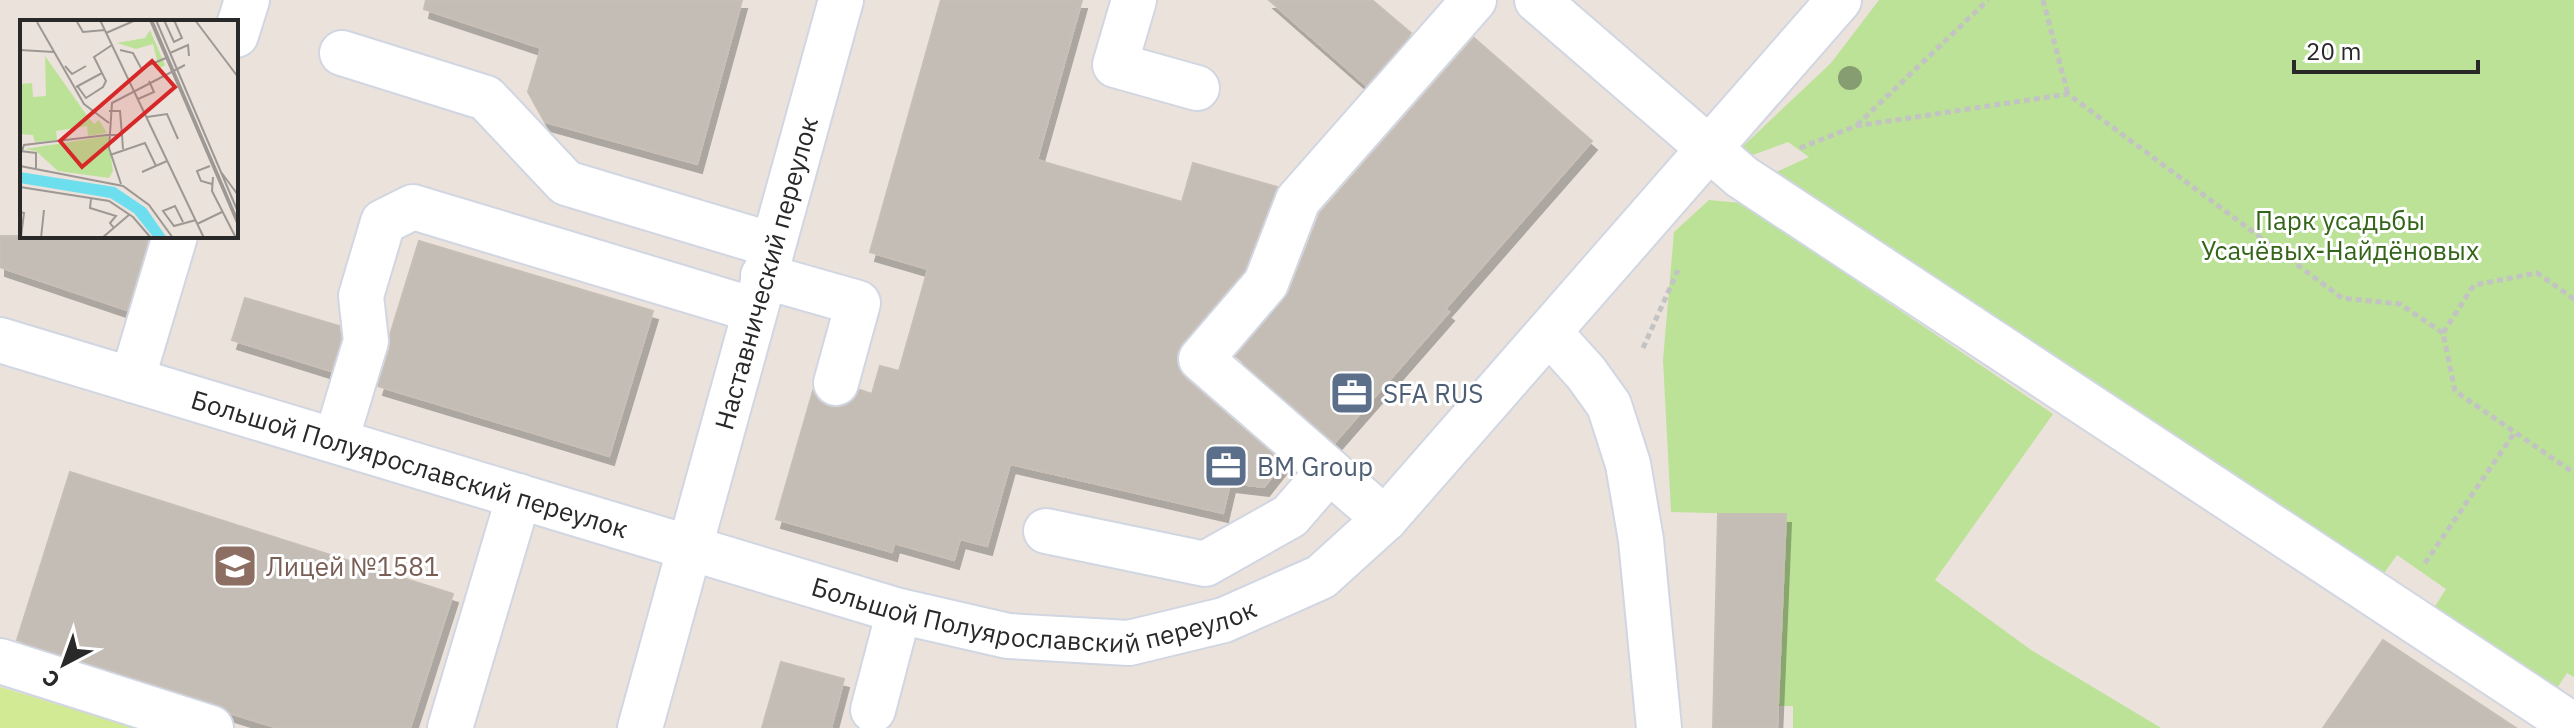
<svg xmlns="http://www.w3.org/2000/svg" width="2574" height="728" viewBox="0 0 2574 728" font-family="'IBM Plex Sans',sans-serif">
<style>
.green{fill:#bbe297}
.pitch{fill:#d1ea93}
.building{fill:#c4bdb6;stroke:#c7beb5;stroke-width:2;filter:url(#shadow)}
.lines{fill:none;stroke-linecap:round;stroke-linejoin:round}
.minor-casing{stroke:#d0d6e2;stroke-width:48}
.path{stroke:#c3c3c3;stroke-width:5;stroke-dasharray:6 4;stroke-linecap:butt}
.minor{stroke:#fff;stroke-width:44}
.tree{fill:#869d71}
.labels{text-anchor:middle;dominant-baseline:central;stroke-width:6;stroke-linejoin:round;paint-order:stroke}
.park-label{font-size:26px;fill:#34651a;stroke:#fff}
.street-label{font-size:26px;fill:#292929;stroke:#fff}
.service-label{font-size:26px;fill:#4e5e75;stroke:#fff;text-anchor:start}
.education-label{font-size:26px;fill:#785e54;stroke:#fff;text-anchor:start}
.inset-road{fill:none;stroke:#9d9894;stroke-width:2}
.view{fill:#d62828;fill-opacity:0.15;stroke:#d62828;stroke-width:4}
.inset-edge{fill:none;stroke:#292929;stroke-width:4}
</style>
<defs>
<filter id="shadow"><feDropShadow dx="5" dy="9" stdDeviation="0" flood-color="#0004"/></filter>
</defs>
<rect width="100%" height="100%" fill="#ebe2db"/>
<!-- green -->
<path class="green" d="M1879 0H2574V677L2567 673 2555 691 2434 608 2446 589 2397 555 2382 576 1774 173 1809 157 1788 142 1750 156 1741 148 1831 63Z
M1709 200 1741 203 2053 414 1935 580 2031 650 2161 728H1793V706H1778L1786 515 1671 512 1663 360 1674 232Z"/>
<!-- pitch -->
<path class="pitch" d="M0 687 137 728H0Z"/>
<!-- building -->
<path class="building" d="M426 0H742L697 164 545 122 528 92 541 48 424 9Z
M941 0H1082L1037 160 1182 202 1193 163 1277 187 1244 270 1182 343 1176 355 1178 368 1185 378 1283 463 1264 487 1230 483 1223 513 1010 464 987 546 960 539 954 560 894 543 892 552 776 519 813 391 819 401 829 407H842L853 401 860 390 872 394 880 366 899 371 928 269 870 252Z
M1269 0H1372L1411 33 1366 85Z
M1474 38 1592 141 1445 309 1449 312 1335 442 1236 356 1289 292 1320 213Z
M0 236H149L127 310 0 267Z
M419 241 653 311 609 456 378 386 390 348V335Z
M245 298 339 326 341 339 331 371 232 340Z
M70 472 453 594 410 728H278L230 713 219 704 17 640Z
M1718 514H1786L1777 728H1713Z
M2383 640 2516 728H2323Z
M781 662 844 679 831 728H762Z"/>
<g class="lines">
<!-- minor casing -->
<g class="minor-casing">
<g id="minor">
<path d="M1134 0 1115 65 1197 88"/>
<path d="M1537 0 1742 177 2574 726"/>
<path d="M236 35 247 0"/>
<path d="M342 53 486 98 566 183 772 245"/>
<path d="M763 276 858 303 836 383"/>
<path d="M1550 333 1586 373 1609 405 1628 464 1641 540 1659 728"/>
<path id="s1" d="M0 340 899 611 1008 636 1129 643 1224 620 1321 577 1385 519 1839 0"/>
<path d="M132 380 175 236"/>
<path d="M336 440 366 341 361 296 383 222 413 207 754 310"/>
<path d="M1385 519 1201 359 1266 283 1298 200 1474 0"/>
<path d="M1046 531 1205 564 1290 516 1329 471"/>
<path d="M0 661 211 728"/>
<path d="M873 710 899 611"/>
<path d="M450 728 519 496"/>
<path id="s2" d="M640 728 841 0"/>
</g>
</g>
<!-- path -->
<path class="path" d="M2043 0 2068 94
M1857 125 1988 0
M1800 148 1856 126 2068 94 2342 298 2400 304 2443 333
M2574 299 2537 273 2474 285 2443 333 2455 391 2574 473
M1643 348 1678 270
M2425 563 2515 432"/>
<!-- minor -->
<use href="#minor" class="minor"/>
</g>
<!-- trees -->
<circle class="tree" cx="1850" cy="78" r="12"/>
<!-- icons -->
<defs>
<g id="office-square" transform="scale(2.3)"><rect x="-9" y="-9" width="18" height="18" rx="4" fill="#5c6f8a" stroke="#fff"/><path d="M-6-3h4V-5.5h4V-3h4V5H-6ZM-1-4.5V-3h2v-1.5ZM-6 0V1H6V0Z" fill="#fff"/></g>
<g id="school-square" transform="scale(2.3)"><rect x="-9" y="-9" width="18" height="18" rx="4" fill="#8d6e63" stroke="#fff"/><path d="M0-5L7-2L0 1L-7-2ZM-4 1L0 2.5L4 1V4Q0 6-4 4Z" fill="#fff"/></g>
</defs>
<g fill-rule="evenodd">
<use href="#office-square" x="1352" y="393"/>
<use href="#office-square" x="1226" y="466"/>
<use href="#school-square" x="235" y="566"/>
</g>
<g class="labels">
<!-- park labels -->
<g class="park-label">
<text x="2340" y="220">Парк усадьбы<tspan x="2340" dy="30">Усачёвых-Найдёновых</tspan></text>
</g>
<!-- street labels -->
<g class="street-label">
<text stroke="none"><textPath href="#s2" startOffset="472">Наставнический переулок</textPath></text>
<text stroke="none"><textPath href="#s1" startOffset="428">Большой Полуярославский переулок</textPath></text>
<text stroke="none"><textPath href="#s1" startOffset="1076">Большой Полуярославский переулок</textPath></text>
</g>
<!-- service labels -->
<g class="service-label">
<text x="1383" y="393">SFA RUS</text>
<text x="1257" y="466">BM Group</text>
</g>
<!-- education labels -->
<g class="education-label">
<text x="266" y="566">Лицей №1581</text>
</g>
</g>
<!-- overview -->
<g transform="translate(20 20)">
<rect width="218" height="218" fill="#ebe2db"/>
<path d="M130 10 145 45 139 49 133 24 116 29 97 23 125 18ZM25 36 68 97 74 104 79 100 87 113 68 116 67 106 62 107 36 111 37 120 15 122 13 115 0 114V64L12 63 13 77 26 76ZM88 116 93 151 89 158 38 151 16 131 5 129Z" fill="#bbe297"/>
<path d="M0 152 95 167 126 188 147 218H134L114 193 90 178 0 163Z" fill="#6ddeee"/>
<path class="inset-road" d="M56 0 63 12 85 10M80 0 184 218M130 0 218 205M132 0 218 201M136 0 218 192M144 0 154 22 162 18 154 0M175 0 218 57M17 2 64 84 89 103M86 13 116 0M0 30 34 32M100 30 113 33 121 48M150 33 168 25 169 36M45 46 52 54 66 46M122 48 146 38M56 67 82 53M58 67 66 78 83 67 86 61 74 37 92 25M118 79 134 72 129 61M89 91H100L102 115M127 97 147 94 158 119M0 131 16 133V148M2 131 4 125 87 115H102L103 129M90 135 125 123 136 146M0 146 103 166 129 185 153 218M190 146 177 151 181 161 192 164M122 152 147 141M201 152 218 175M193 157 192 171 216 218M101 164 89 128 92 83 165 45M0 167 89 181 113 197 131 218M71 179 70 188 96 196 90 203 94 208M0 192 4 193 1 217M163 202 155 186 143 191 154 206 176 200M177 204 202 192M21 218 24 190M82 218 110 194"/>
<path class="view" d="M132 41 155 67 62 147 40 121Z"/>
<rect width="218" height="218" class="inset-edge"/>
</g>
<!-- north arrow -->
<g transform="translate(64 664) rotate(221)" stroke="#ffffff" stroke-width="6" paint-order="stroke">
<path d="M0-6L14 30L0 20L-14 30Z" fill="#292929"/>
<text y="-12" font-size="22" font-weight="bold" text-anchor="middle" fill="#292929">С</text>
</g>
<!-- scale -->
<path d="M2294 60v12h184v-12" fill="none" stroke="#292929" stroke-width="4"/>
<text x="2306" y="60" font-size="24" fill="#292929" stroke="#ffffff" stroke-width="6" paint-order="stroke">20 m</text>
</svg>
